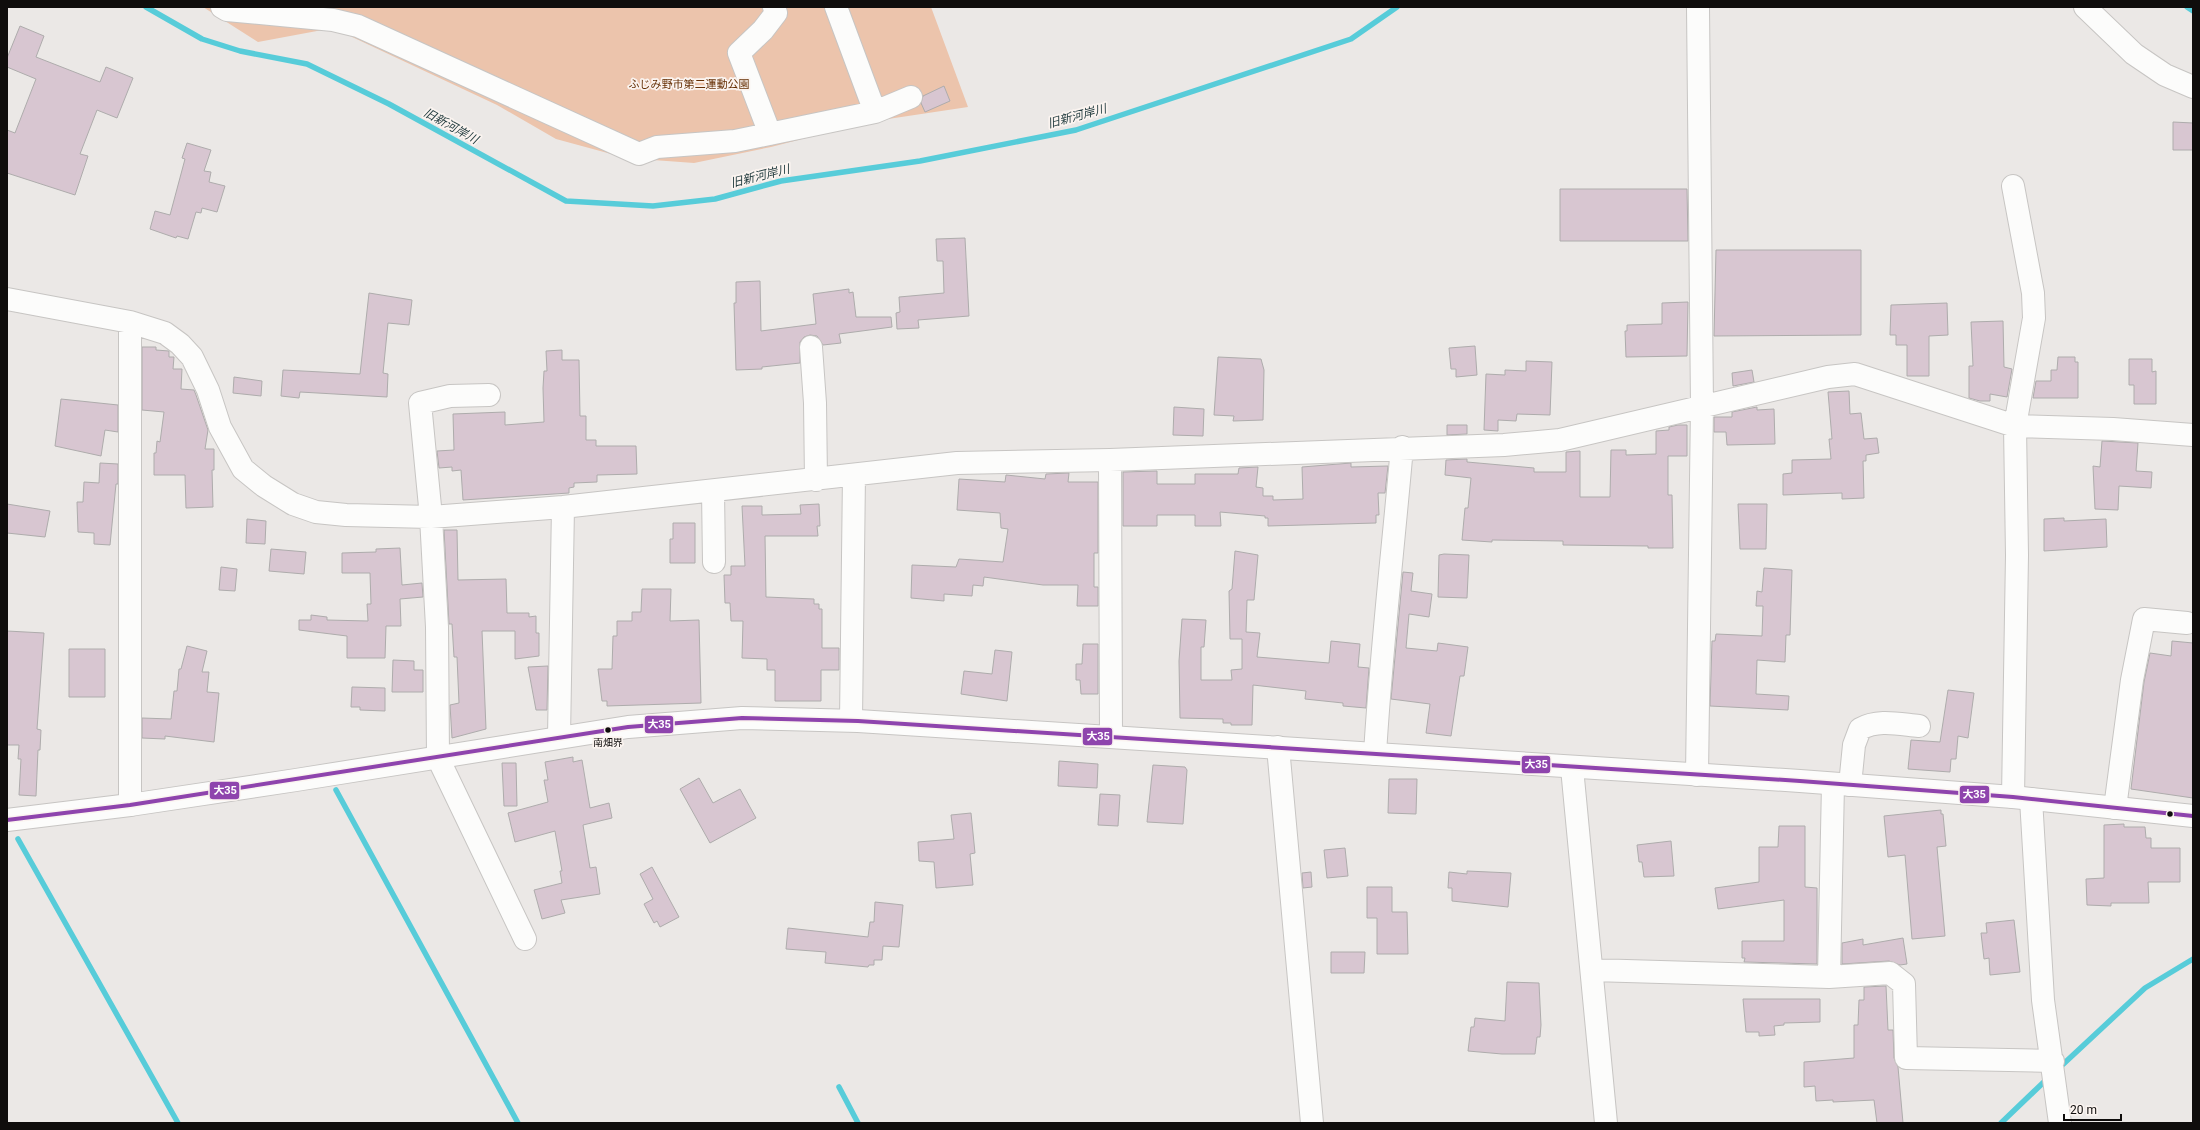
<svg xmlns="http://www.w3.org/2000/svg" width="2200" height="1130" viewBox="0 0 2200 1130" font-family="Roboto,'Noto Sans JP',sans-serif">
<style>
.green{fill:#ecc4ac}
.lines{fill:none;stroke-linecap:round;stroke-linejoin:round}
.stream{stroke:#57ccd9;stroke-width:5.5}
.building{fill:#d8c6d1;stroke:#aeacac}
.minor-casing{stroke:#c7c5c3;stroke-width:24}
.major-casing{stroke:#c7c5c3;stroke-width:24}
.minor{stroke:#fcfcfb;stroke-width:22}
.major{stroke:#fcfcfb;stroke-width:22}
.bus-1-casing{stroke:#fbf4f0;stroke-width:7}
.bus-1{stroke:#8e44ad;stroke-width:4}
.bus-dot{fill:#0f0d0c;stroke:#fbf4f0;stroke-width:1.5}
.labels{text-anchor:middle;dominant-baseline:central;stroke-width:3.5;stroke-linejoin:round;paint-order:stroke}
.bus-label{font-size:10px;fill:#0f0d0c;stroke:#fbf4f0}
.park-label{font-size:11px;fill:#652f04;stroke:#fbf4f0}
.water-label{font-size:12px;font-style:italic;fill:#263f42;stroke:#fbf4f0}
.line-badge{stroke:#fbf4f0;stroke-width:1.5}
.badge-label{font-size:11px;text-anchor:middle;font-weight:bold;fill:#fff}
</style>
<rect width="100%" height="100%" fill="#ebe8e6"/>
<!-- green -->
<path class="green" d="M203 7H931L968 107 868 122 771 147 694 163 626 158 556 139 497 105 333 28 258 42Z"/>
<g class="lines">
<!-- stream -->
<path class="stream" d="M146 7 202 39 240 51 307 64 389 104 566 201 653 206 715 199 781 181 920 161 1076 130 1351 39 1397 7
M2187 7 2193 11
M336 790 518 1123
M18 839 178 1123
M2058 1069 2145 988 2193 959
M839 1087 858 1123
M2001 1123 2048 1078"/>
</g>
<!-- building -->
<path class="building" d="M20 26 44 36 36 57 100 82 106 67 133 78 117 118 97 110 80 154 88 156 75 195 7 173V130L15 133 36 79 7 67V58Z
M944 86 950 101 925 112 921 103 923 96Z
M2173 122 2193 123V150H2173Z
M187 143 211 150 204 171 211 172 209 182 225 186 217 212 202 208 201 213 196 212 188 239 177 236 176 238 150 229 155 211 170 215 185 159 182 158Z
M1560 189H1687L1688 241H1560Z
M965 238 969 316 918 320 919 328 897 329 896 313 900 312 899 297 944 293 943 261H937L936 239Z
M1716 250H1861V335L1714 336Z
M760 281 761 331 816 324 813 294 849 289V293L853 292 856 317H891L892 327 839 334 841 343 823 345 817 336 810 335 804 337 800 342V363L762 367V369L736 370 734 303H736V282Z
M369 293 412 300 409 325 388 323 383 373 388 374 387 397 300 392 299 398 281 396 283 370 360 374Z
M1688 302 1687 356 1626 357 1625 331H1627V325L1662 324V303Z
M1947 303 1948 335 1929 336V376H1907V345H1896V335H1890L1891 305Z
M2003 321 2004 367 2012 369 2007 397 1990 394V401H1980L1969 398V366H1973L1971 322Z
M1475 346 1477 375 1456 377V369H1451L1449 348Z
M142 347H156V350L169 351V357H174L173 369H182L181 389 194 390 196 395 208 430 205 449H214V470H212L213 507 186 508 185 475H154V453H156L157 441 160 442 164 412 142 410Z
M562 350V360H579L580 416H586V440H596V446H636L637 474 597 475V482L574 483V487L569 488V493L463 500 461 470 452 471V467L439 468 437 451 454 450 453 414 505 412V425L544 422 543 388 544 371H547L546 351Z
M1218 357 1261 359 1264 370 1263 420 1233 421 1234 416 1214 415Z
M2058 357H2075V362H2078V398H2033L2036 381H2051V370H2057Z
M2129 359H2152V372L2156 371V404H2134V385H2129Z
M1526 361 1552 362 1550 415 1517 414 1516 421 1498 420V431L1484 430 1486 374 1505 375V370L1526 371Z
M1752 370 1754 382 1733 386 1732 373Z
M234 377 262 381 261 396 233 393Z
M1849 391 1850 414 1861 413 1864 439 1877 438 1879 453 1866 455V461H1863L1864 498 1842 499V493L1783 495V474L1792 473V460L1831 459 1829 439H1832L1828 392Z
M61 399 118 405V432L105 430 101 456 55 446Z
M1174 407 1204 409 1203 436 1173 435Z
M1757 407V410L1774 409 1775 444 1727 445 1726 432H1714V417H1732V412Z
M1447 425H1467V434L1447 435Z
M1678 425H1687V456H1668V495H1672L1673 548H1648V546L1563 545V541L1492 540V542L1462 540 1465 508H1468L1471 478 1445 475 1446 460 1467 459V462L1534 468V472H1566V452L1580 451V497H1610L1611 450H1626V455L1656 454V431L1669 430V427Z
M2102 441 2138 443 2136 471 2152 472 2151 488 2119 486 2118 510 2095 509 2093 466 2100 467Z
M100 463 118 464V484H116L110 545 94 544V533L78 532 77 502H83L84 482 99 483Z
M1351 463V467L1388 466 1385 493H1378L1379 515H1376V523L1268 526V518H1265V516L1220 512 1221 526H1195V515H1157V526H1123V472L1157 471V484H1195V474H1238L1239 468 1258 467 1256 487 1263 488V496H1273V500L1303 499 1302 467Z
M1069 473 1068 482H1098V553H1094V587H1098V606H1077L1078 585H1043L984 577 983 586 973 585 972 596 944 594V601L911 598 912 565 956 567 959 559 1003 562 1008 529 1001 528 1000 513 957 510 959 479 1005 482 1006 475 1045 479 1046 474Z
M7 504 50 511 45 537 7 533Z
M819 504 820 526H817L818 536H765L766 597 814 599V604H819V609H822V648H839V670H821V701H775V670H767V659L742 658 743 621H731L730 603H725L724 575H731V566H745L742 506H762V515L801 514 800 505Z
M1738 504H1767L1766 549H1740Z
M2064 518V521L2106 519 2107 547 2044 551V519Z
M247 519 266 521 265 544 246 543Z
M673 523H695V563H670V539H673Z
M444 530H457L458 580 506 579 507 613H529V617L536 616V633H539V656L515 659V631H482L486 729 452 738 450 705 459 703 457 657H454L452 624H449Z
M400 548 402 585 422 583 423 597 400 599 401 626H386L385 658H347V636L299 630V620H311V615L327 617V620L368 621 367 604H371L370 573H342V553L376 552V549Z
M271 549 306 552 304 574 269 571Z
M1235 551 1258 555 1254 600H1247L1246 632 1260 633 1257 657 1329 663 1331 641 1360 644 1358 667 1369 668 1366 708 1343 706V703L1305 699 1306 691 1253 685 1252 725H1231V723H1223V719L1180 718 1179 661 1182 619 1206 620 1204 647H1201V680H1232L1231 670 1242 669V639H1230L1229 591 1232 589Z
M1444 554 1469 555 1467 598 1438 597 1439 555Z
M221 567 237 569 235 591 219 590Z
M1764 568 1792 570 1790 635H1786L1785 662 1757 660 1756 694 1789 696 1788 710 1710 706 1712 641H1715L1716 634 1762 636 1763 606H1756L1757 591 1762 592Z
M1403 572 1413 573 1411 591 1432 594 1429 617 1409 614 1406 648 1437 651 1438 643 1468 647 1464 676H1460L1451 736 1426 733 1430 704 1391 699Z
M642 589H671L670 621 699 620 701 703 607 706V701H602L598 669H612L613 636H617V621H632V612H641Z
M7 631 44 633 37 729 41 730 40 750H38L36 796 19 795 21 759H18L19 745H7Z
M2172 641 2193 643V798L2131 789 2144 682 2150 653 2171 656Z
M1083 644H1098V694H1081L1080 680H1076V664H1082Z
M187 646 207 651 202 672H209L207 692 219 693 214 742 165 736V739L142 738V718L171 719 174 691H177L179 669H181Z
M69 649H105V697H69Z
M995 650 1012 652 1007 701 961 694 964 671 992 674Z
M393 660 414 661V670H423V692H392Z
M548 666 547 710H536L528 667Z
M352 687 385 688V711L360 710V707H351Z
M1948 690 1974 693 1968 738 1958 736 1956 759H1951L1950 772 1908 769 1911 740 1940 742Z
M573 757V762L582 760 590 808 609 803 612 818 583 825 590 868 596 867 600 894 561 900 565 913 542 919 534 890 562 883 560 871H562L555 831 515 842 508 813 548 802 544 780H548L545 762Z
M1059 761 1098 764 1097 788 1058 786Z
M502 763H516L517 806H504Z
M1153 765 1185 767 1187 770 1183 824 1147 822Z
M699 778 713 803 740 789 756 818 710 843 680 789Z
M1389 779H1417L1416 814 1388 813Z
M1100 794 1120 795 1118 826 1098 825Z
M1941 810V814H1943L1946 846 1937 847 1945 936 1912 939 1905 855 1888 857 1884 816Z
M971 813 975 853 970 854 973 885 936 888 934 862 919 861 918 842 954 839 951 815Z
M2124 824V827H2145L2146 838H2151V848H2180V882H2148L2149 903H2111V906L2087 905 2086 879 2104 878V825Z
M1779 826H1805V887L1817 888V964L1744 962 1745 958H1742V941H1784V900L1718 909 1715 888 1759 882V847H1778Z
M1671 841 1674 876 1644 877 1642 862H1639L1637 845Z
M1345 848 1348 876 1327 878 1324 850Z
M652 867 679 917 660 927 657 921 654 923 644 904 653 899 640 874Z
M1467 871 1511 873 1508 907 1452 901V888H1448L1449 872 1467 874Z
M1311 872 1312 887 1303 888 1302 873Z
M1367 887H1392V912H1407L1408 954H1377V918H1367Z
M875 902 903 905 899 947 883 946 882 960H874V965H869L868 967 825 963 826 952 786 949 788 928 868 937 870 922H874Z
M2014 920 2020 972 1990 975 1989 958 1984 959 1981 933H1987L1986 923Z
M1903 938 1907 964 1900 965 1889 961 1842 964V943L1863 939V945Z
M1331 952H1365L1364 973H1331Z
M1507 982 1539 983 1541 1025 1540 1037H1537L1535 1054H1502L1468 1051 1471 1027H1474L1475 1018 1505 1021Z
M1886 986 1888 1030H1893L1894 1058 1898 1067 1903 1123H1877L1874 1100 1833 1102V1100L1816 1101 1815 1086 1804 1087V1062L1854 1058V1025H1858L1859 1000H1864V987Z
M1743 999H1820V1022L1784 1023V1025L1774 1026 1775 1035 1759 1036V1032H1746Z"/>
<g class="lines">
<!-- minor casing -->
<g class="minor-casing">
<path id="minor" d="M222 7 227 10 333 20 358 26 639 154 657 147 735 141 875 112 911 97
M836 7 875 112
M2085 7 2134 54 2165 75 2193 87
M770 134 739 53 763 30 776 13 774 7
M7 299 130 322 165 333 180 344 192 357 208 390 220 427 243 469 264 486 293 504 316 512 346 515 431 517 563 507 957 463 1110 460 1504 445 1560 440 1828 377 1855 374 2015 426 2113 429 2193 435
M130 322V805
M811 347 815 403 816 480
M489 395 450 396 420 403 431 517 437 627 438 758 525 939
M1110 460 1111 736
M713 491 714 562
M851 720 854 475
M559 737 563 507
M1278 747 1312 1123
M1375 754C1381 652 1393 550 1402 447
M1572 768 1606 1123
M1697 775 1702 406 1698 7
M1850 785 1854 745 1860 729C1878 719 1898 724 1919 726
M2013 797 2017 555 2015 426 2034 318 2033 293 2013 186
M2031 799 2043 1000 2060 1123
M2115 808 2132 680 2144 619 2187 623
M1592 970 1829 977 1833 784
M1829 977 1890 973 1904 984 1906 1058 2053 1061"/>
</g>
<!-- major casing -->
<g class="major-casing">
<path id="major" d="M7 820 130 805 296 780 628 727 742 718 858 721 1800 781 2013 797 2193 816"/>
</g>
<!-- minor -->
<use href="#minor" class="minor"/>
<!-- major -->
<use href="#major" class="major"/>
<!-- bus-1 casing -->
<g class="bus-1-casing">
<path id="bus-1" d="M7 820 130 805 628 727 742 718 858 721 1800 781 2013 797 2193 816"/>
</g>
<!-- bus-1 -->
<use href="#bus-1" class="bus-1"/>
</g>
<!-- markers -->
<g class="bus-dot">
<circle cx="608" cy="730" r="3.5"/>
<circle cx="2170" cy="814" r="3.5"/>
</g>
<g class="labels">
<!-- bus labels -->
<g class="bus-label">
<text x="608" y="742">南畑界</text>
</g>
<!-- park labels -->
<g class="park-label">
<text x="689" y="84">ふじみ野市第二運動公園</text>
</g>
<!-- water labels -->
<g class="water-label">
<text transform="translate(1077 116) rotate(-15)">旧新河岸川</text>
<text transform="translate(451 126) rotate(29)">旧新河岸川</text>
<text transform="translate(760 176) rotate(-14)">旧新河岸川</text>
</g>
</g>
<g class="line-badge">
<rect x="644" y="715" width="30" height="19" rx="4" fill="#8e44ad"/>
<rect x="1082" y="727" width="31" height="19" rx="4" fill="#8e44ad"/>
<rect x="1521" y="755" width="30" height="19" rx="4" fill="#8e44ad"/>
<rect x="209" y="781" width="31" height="19" rx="4" fill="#8e44ad"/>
<rect x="1959" y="785" width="31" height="19" rx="4" fill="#8e44ad"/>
</g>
<g class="badge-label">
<text x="659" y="728">大35</text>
<text x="1098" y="740">大35</text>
<text x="1536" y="768">大35</text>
<text x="225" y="794">大35</text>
<text x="1974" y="798">大35</text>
</g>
<!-- border -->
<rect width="2200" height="1130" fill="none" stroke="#0f0d0c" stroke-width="16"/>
<!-- scale -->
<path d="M2064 1114v6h57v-6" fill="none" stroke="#0f0d0c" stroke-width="2"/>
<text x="2070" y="1114" font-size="12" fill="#0f0d0c" stroke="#fbf4f0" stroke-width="3" paint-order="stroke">20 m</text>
</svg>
